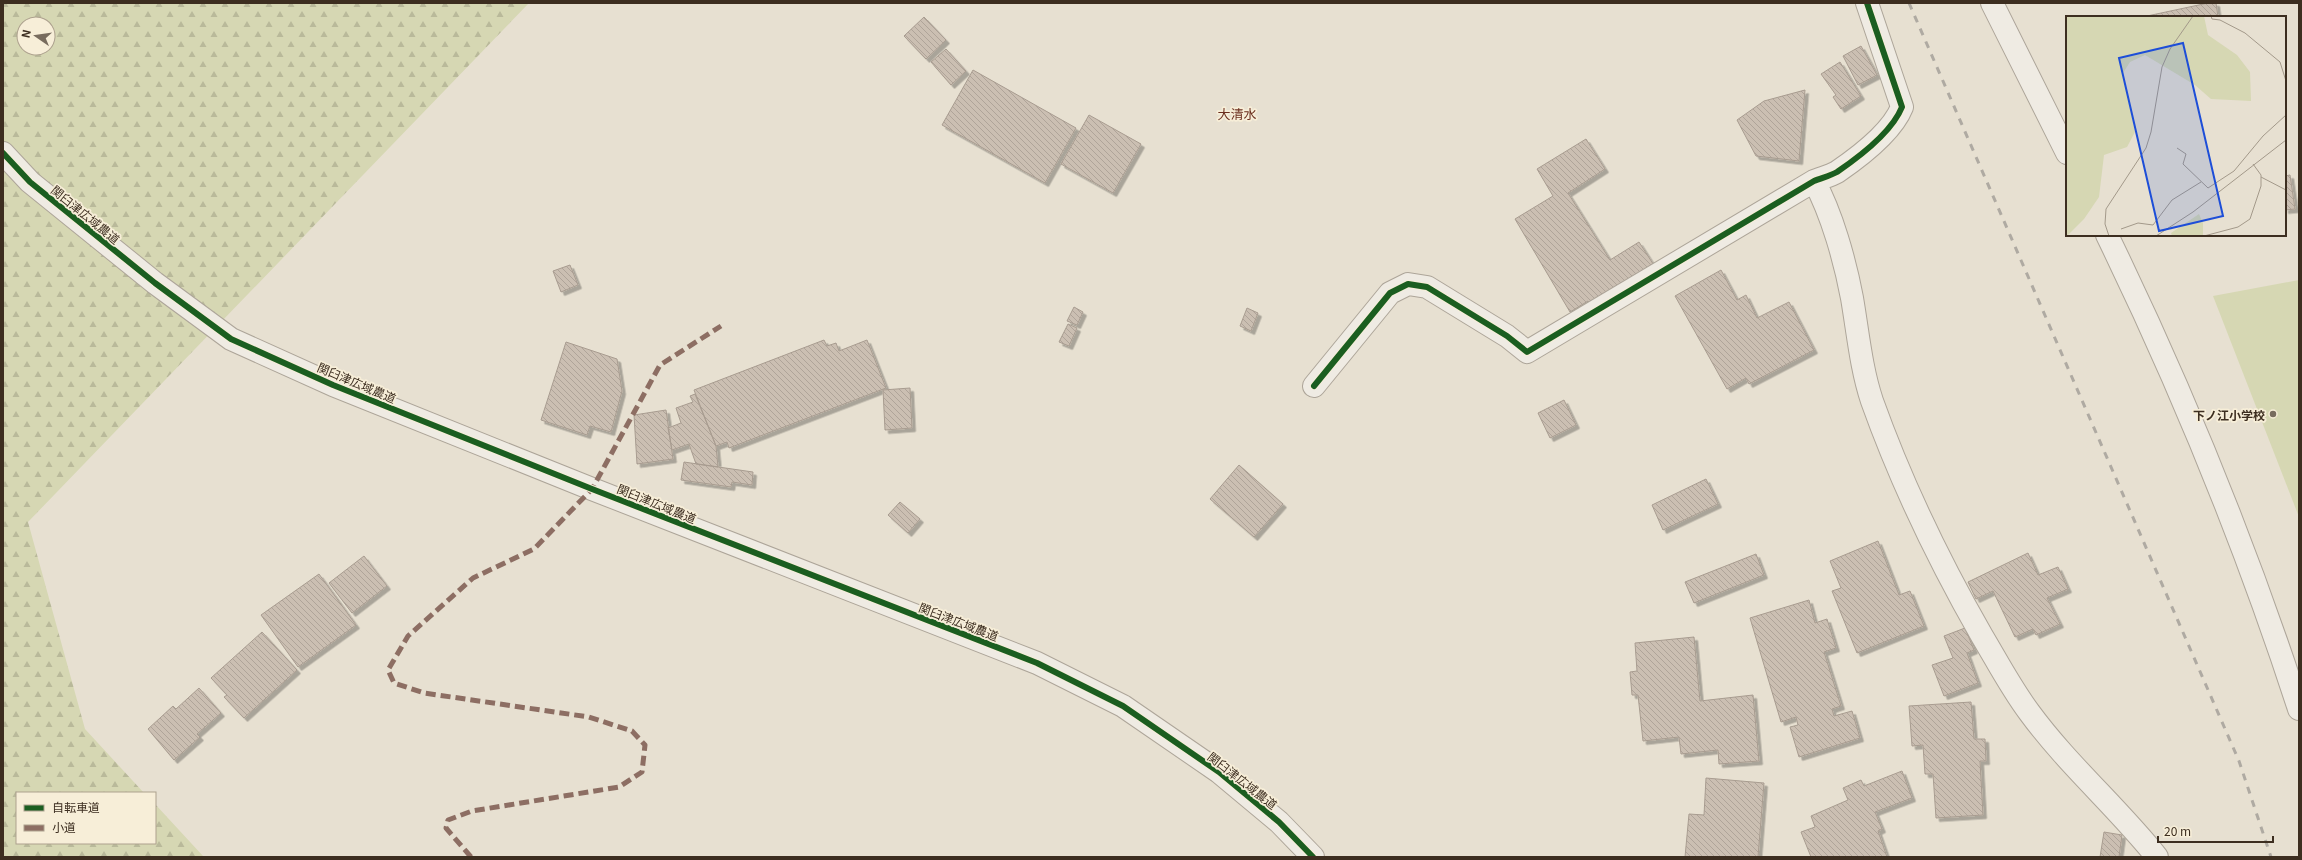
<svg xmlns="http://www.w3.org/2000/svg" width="2302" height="860" viewBox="0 0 2302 860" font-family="Georgia,'Noto Sans JP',serif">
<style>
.forest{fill:url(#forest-firs);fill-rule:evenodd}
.park{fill:#d6d7b3}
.building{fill:url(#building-back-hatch);stroke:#a89c90;filter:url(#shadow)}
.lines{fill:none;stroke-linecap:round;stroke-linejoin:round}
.minor-casing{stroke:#ada599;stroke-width:24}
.minor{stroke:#efebe3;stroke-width:22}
.rail{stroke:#afaaa2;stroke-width:3;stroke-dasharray:7 7;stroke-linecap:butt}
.quiet{stroke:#8d6e63;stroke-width:5;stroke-dasharray:10 5;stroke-linecap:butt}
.cycleway-casing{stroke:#f7eed8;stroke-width:8}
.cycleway{stroke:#1b5e20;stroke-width:6}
.poi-dot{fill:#786c5e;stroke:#f7eed8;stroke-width:1.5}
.labels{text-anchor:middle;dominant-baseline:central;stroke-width:3.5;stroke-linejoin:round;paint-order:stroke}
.street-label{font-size:12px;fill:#3d2e20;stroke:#f7eed8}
.poi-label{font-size:12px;font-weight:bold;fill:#3d2e20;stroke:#f7eed8;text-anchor:end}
.neighbourhood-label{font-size:13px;fill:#6b2e1e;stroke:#f7eed8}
.inset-road{fill:none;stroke:#a3998a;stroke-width:1}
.view{fill:#1d4ed8;fill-opacity:0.15;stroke:#1d4ed8;stroke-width:2}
.inset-edge{fill:none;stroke:#3d2e20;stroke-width:2}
</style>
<defs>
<pattern id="forest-firs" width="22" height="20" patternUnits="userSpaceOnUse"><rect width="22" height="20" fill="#d6d7b3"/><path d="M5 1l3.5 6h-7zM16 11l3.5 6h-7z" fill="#b9b99a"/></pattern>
<pattern id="building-back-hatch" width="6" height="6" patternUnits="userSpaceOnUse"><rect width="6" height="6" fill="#cbbfb2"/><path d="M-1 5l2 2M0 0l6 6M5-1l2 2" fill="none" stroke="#afa499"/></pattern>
<filter id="shadow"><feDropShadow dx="3.5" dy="3.5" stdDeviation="0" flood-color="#0004"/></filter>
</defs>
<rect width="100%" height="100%" fill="#e7e0d1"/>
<!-- forest -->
<path class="forest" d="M3 3H529L28 522 85 729 144 793H17V843H155V804L203 856 308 857H3ZM24 24H48V48H24Z"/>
<!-- park -->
<path class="park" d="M2299 280V517L2213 296Z"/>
<!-- building -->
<path class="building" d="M2208 3H2216L2218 17 2147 16Z
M924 17 946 40 926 59 904 36Z
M1861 46 1877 75 1858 85 1843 56Z
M946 49 966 71 951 85 931 62Z
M1840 62 1861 96 1841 109 1833 97 1836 95 1821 74Z
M973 70 1076 128 1045 183 942 125Z
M1805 90 1799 161 1756 156 1737 120 1764 101Z
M1089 115 1141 144 1113 193 1061 164Z
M1586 139 1605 169 1568 193 1610 260 1639 242 1657 270 1591 305 1588 301 1570 312 1515 219 1553 196 1537 169Z
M2290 175 2295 209 2285 210V176Z
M570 265 578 285 561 292 553 271Z
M1721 270 1737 300 1746 295 1757 318 1789 302 1814 350 1749 384 1746 378 1727 389 1675 296Z
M1074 307 1083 312 1077 325 1067 321Z
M1247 308 1258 313 1251 331 1240 326Z
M1068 324 1077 328 1069 346 1059 342Z
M824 340 827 346 836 343 839 351 867 340 886 388 729 448 727 442 716 446 694 390Z
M566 342 617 359 622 391 611 432 590 426 587 435 541 420Z
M910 388 912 428 885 430 883 390Z
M695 394 716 446 718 467 696 464 689 444 672 450 668 428 681 423 676 408 693 402 690 396Z
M1564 400 1576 425 1550 438 1538 413Z
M666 410 673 459 637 464 634 415Z
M684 462 753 472 752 485 732 482 731 487 681 480Z
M1239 465 1283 504 1254 537 1210 499Z
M1706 479 1718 504 1663 530 1652 505Z
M900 502 920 519 908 533 888 515Z
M1878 541 1899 595 1910 591 1924 626 1857 653 1832 591 1841 588 1830 561Z
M2028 553 2038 575 2058 567 2068 589 2047 598 2060 624 2036 635 2033 629 2015 637 1993 591 1976 599 1968 582Z
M1756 554 1764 575 1694 603 1685 582Z
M364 556 387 586 352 613 329 583Z
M319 574 356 625 298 667 261 615Z
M1809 600 1815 623 1827 619 1836 648 1824 652 1841 706 1832 709 1834 716 1852 711 1860 738 1799 757 1790 727 1798 725 1796 717 1781 722 1750 618Z
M1965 628 1974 650 1967 653 1978 683 1944 696 1932 665 1953 658 1944 636Z
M262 632 297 670 244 718 224 697 227 695 211 678Z
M1694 637 1700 701 1753 695 1759 761 1719 764 1718 750 1681 754 1679 737 1643 741 1638 695H1632L1630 672 1637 671 1635 643Z
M199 688 221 713 197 734 200 737 174 760 148 729 173 706 176 709Z
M1971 702 1974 739H1985L1986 761H1980L1983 815 1936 818 1933 774H1925L1923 745 1912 746 1909 706Z
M1902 771 1912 798 1875 812 1882 829 1878 831 1887 857H1811L1801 832 1815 827 1811 816 1848 800 1843 788 1861 780 1864 786Z
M1706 778 1764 783 1758 857H1685L1689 814 1704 815Z
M2104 832 2122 835 2119 857H2100Z"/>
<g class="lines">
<!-- minor casing -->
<g class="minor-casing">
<path id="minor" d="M1992 3 2067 153
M3 153 30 182 155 283 231 339 333 385 592 489 1037 663 1123 706 1219 772 1279 822 1313 857
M1814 181C1832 214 1845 261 1852 298 1858 333 1861 368 1872 401 1901 482 1939 561 1982 636 1997 661 2011 688 2029 712 2067 764 2117 807 2157 857
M2107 235C2182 389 2246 546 2299 709
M1314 386 1390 293 1408 284 1427 287 1507 336 1527 352 1814 181C1821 178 1830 176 1837 172 1859 157 1892 132 1902 107L1867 3"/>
</g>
<!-- minor -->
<use href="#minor" class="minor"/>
<!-- rail -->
<path class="rail" d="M1909 3 2239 761 2271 857"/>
<!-- quiet -->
<path class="quiet" d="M471 857 446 828 448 820 472 811 619 787 642 772 645 745 632 731 589 717 424 693 394 683 388 670 408 636 473 578 534 549 592 489 660 365 721 326"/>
<!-- cycleway casing -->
<g class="cycleway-casing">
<path id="cycleway" d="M3 153 30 182 155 283 231 339 333 385 592 489 1037 663 1123 706 1219 772 1279 822 1313 857
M1314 386 1390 293 1408 284 1427 287 1507 336 1527 352 1814 181C1821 178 1830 176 1837 172 1859 157 1892 132 1902 107L1867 3"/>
</g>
<!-- cycleway -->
<use href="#cycleway" class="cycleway"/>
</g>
<!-- markers -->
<circle class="poi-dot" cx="2273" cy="414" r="4"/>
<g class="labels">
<!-- street labels -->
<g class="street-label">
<text transform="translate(86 214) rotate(39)">関臼津広域農道</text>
<text transform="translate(357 382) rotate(23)">関臼津広域農道</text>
<text transform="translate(657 503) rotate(22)">関臼津広域農道</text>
<text transform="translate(959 621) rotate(21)">関臼津広域農道</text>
<text transform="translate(1243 780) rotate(38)">関臼津広域農道</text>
</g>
<!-- poi labels -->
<g class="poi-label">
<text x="2265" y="414">下ノ江小学校</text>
</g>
<!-- neighbourhood labels -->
<g class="neighbourhood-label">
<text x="1237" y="113">大清水</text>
</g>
</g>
<!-- overview -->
<g transform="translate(2066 16)">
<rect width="220" height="220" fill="#e7e0d1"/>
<path d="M0 0H138L142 19 171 39 184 56 185 85 145 83 129 69 79 39 64 46 57 57 69 116 61 131 38 139 33 181 18 203 1 220Z" fill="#d6d7b3"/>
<path d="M133 198 137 207V220H106L105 217Z" fill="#d6d7b3"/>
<path class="inset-road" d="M145 0 146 3 154 4 179 17 214 46 220 65M111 132 120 138 117 148 142 172 168 155 197 120 220 99M195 161 220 174M55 213 72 207 87 209 106 184 135 166M43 220 39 208 40 193 80 132 85 116 96 51 104 33 127 0M90 220 127 196 220 124M138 220 172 211 184 203 195 170V159L187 148"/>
<path class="view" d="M117 27 157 200 93 215 53 42Z"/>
<rect width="220" height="220" class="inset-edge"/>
</g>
<!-- border -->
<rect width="2302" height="860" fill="none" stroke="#3d2e20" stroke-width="8"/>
<!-- legend -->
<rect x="16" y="792" width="140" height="52" fill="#f7eed8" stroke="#ada18e"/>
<rect x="24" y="805" width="20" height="6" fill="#1b5e20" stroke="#ada18e"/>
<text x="52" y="812" font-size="12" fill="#3d2e20">自転車道</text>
<rect x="24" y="825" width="20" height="6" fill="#8d6e63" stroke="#ada18e"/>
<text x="52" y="832" font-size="12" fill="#3d2e20">小道</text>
<!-- north arrow -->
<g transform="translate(36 36) rotate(283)"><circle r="19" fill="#f7eed8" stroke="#ada18e"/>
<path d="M0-3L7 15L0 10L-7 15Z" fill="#786c5e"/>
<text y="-6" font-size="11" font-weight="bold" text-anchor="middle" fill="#3d2e20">N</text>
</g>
<!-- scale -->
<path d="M2158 836v6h115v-6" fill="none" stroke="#3d2e20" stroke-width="2"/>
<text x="2164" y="836" font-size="12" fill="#3d2e20" stroke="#f7eed8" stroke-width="3" paint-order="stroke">20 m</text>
</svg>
